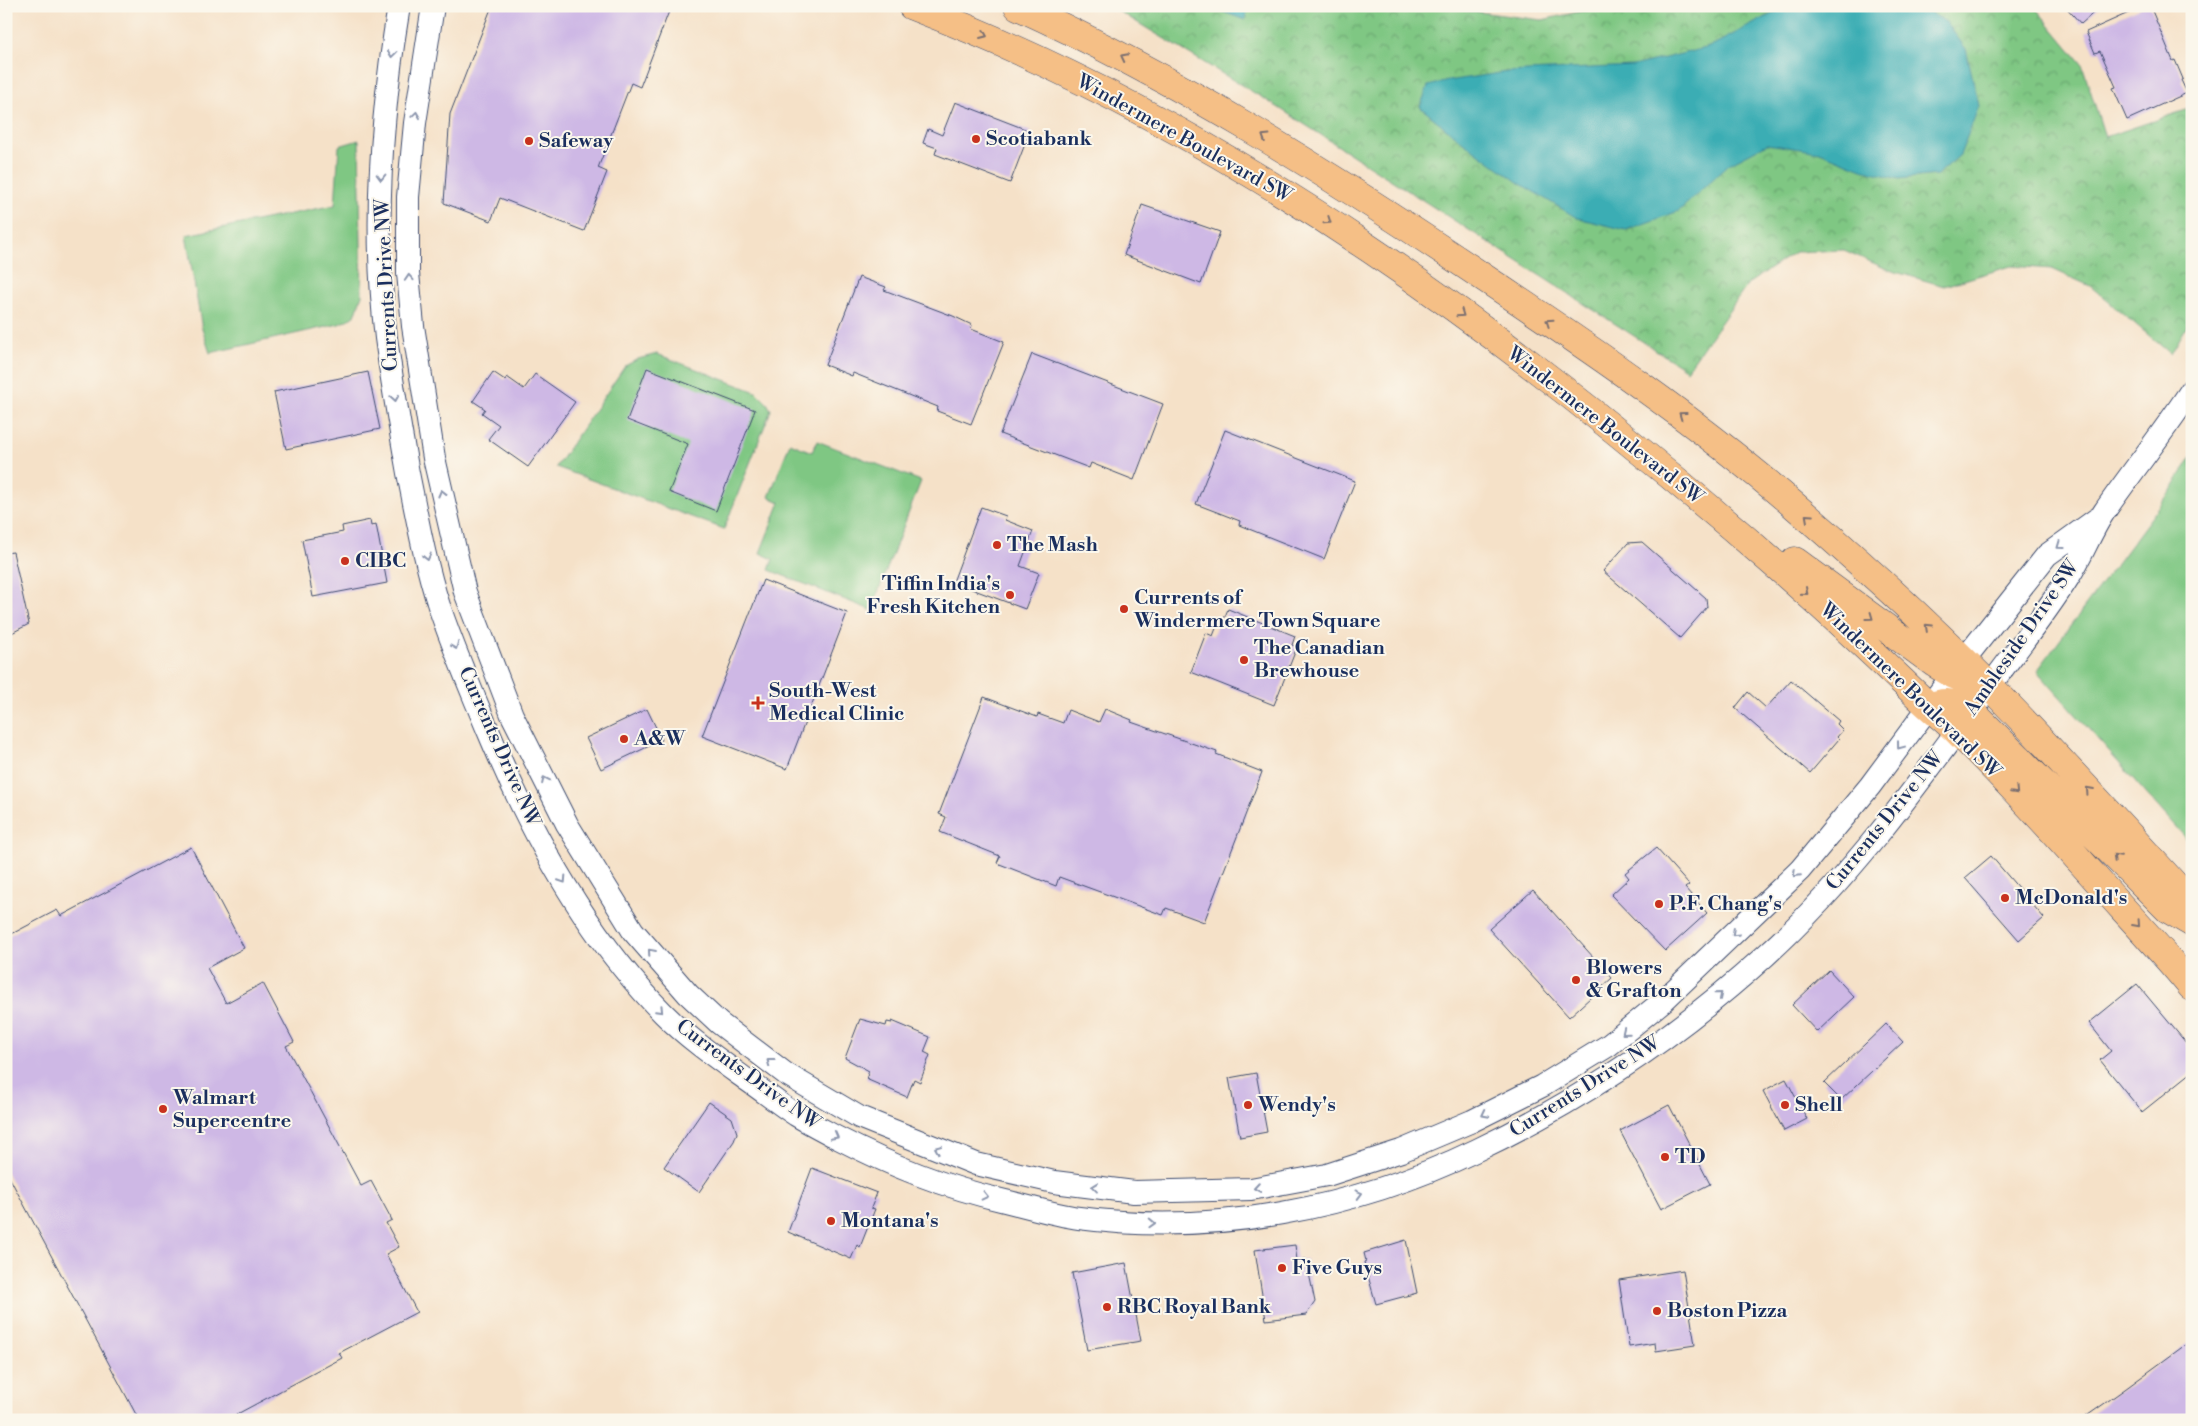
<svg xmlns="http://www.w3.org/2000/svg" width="2198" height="1426" viewBox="0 0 2198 1426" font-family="'Libre Bodoni',serif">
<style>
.grass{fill:#7fc783;stroke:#4d7b70}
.park{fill:url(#park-crowns);stroke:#4d7b70}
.water{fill:#3badb4;stroke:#2b6e89}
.building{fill:#ceb8e5}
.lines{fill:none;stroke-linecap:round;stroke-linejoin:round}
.minor-casing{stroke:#3c4a6e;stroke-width:24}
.major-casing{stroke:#3c4a6e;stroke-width:29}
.minor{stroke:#fff;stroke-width:22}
.major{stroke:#f5bf86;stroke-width:28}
.oneway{stroke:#7d7070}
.oneway2{stroke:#8d97ae}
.poi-dot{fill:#c8321e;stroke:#fbf7ec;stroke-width:2}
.labels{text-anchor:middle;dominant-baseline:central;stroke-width:4;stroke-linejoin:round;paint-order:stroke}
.poi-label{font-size:20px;font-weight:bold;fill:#1b2f5e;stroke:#fbf7ec;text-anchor:start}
.street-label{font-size:20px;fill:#1b2f5e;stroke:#fbf7ec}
</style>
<defs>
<pattern id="park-crowns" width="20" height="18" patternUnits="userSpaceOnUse" patternTransform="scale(1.25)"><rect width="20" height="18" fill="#7fc783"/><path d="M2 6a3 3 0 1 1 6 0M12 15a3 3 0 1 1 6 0" fill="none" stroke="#67a26e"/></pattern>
</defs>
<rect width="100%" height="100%" fill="#fbf7ec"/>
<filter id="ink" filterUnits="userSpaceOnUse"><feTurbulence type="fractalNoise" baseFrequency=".02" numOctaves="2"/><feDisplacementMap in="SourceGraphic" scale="10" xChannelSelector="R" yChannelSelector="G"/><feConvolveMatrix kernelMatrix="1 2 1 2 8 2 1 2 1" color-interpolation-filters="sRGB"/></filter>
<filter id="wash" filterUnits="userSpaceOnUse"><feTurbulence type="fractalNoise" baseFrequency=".0096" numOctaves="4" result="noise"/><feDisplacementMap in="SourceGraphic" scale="20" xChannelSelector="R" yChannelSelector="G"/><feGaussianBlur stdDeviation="1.12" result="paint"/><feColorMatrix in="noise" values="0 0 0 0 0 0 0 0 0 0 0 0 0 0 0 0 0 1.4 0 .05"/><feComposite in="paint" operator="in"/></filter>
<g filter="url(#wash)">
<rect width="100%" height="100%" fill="#f5e1c8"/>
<!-- grass -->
<path class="grass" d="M359 140 362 295 355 316 339 324 210 353 202 329 186 235 335 205 339 146Z
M657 354 756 392 767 403 771 410 724 529 556 467 625 366 638 359Z
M817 441 921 481 871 610 769 570 773 559 760 553 780 502 769 497 790 443 812 452Z
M2192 456V845L2037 671 2170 492Z"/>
<!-- park -->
<path class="park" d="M1110 6H1432L1542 20 1605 6H2034L2082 64 2105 137 2192 108V311L2187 326 2171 354 2090 286 2052 269 2011 266 1944 286 1889 270 1844 250 1795 252 1749 283 1687 370 1276 106Z"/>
<!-- water -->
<path class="water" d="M1207 6H1248L1245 20Z
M1787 6H1920L1946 22 1966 49 1979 106 1960 155 1937 175 1899 179 1862 169 1820 152 1767 144 1729 164 1679 211 1626 230 1577 218 1519 183 1459 139 1420 107 1428 86 1448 81 1507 72 1633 66 1709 47Z"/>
<g id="blocks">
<!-- building -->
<path class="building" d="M492 6H671L640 87 631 83 598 168 607 172 584 231 500 198 491 221 444 203 450 114Z
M2065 6H2101L2081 24Z
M2144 6H2150L2173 61 2175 60 2183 79 2181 80 2187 93 2127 120 2113 88 2116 87 2100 51 2095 53 2086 32Z
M955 102 1030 131 1010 183 935 154 937 148 923 143 928 129 942 135Z
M1142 205 1220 232 1201 284 1124 255Z
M859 277 886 287 884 290 953 316 972 325 971 329 1004 342 971 424 937 411 938 407 853 373 852 376 825 365Z
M1032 354 1163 404 1134 480 1091 463 1089 468 1000 434Z
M647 368 755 410 716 511 669 492 688 444 627 420Z
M368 372 380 429 286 449 274 392Z
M493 372 505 380 507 377 524 389 535 374 575 402 528 467 488 439 499 425 482 413 485 409 473 401Z
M1225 430 1355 481 1324 559 1239 525 1240 521 1196 504Z
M981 507 1006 516 1005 520 1033 531 1020 566 1039 573 1025 609 953 582Z
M370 520 371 526 376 524 387 583 313 597 302 540 343 532 342 526Z
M1642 542 1706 598 1707 607 1680 638 1603 571 1628 543Z
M13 552 29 624 6 636V553Z
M763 580 847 613 787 769 702 736Z
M1228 609 1295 636 1292 645 1297 647 1274 705 1191 672 1206 633 1213 636 1220 618 1224 619Z
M1791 680 1839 721 1837 724 1843 730 1837 737 1839 739 1810 773 1735 708 1748 692 1766 708Z
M984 697 1037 717 1038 714 1063 723 1068 710 1099 722 1105 709 1132 720 1131 722 1217 752 1216 754 1262 772 1204 922 1166 908 1163 915 1059 877 1056 886 997 863 1000 856 940 832 946 817 939 814Z
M647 709 662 740 601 769 586 738Z
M191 847 244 948 207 968 226 1003 263 983 294 1042 286 1046 361 1186 371 1181 392 1220 386 1223 399 1247 386 1254 417 1312 339 1353 342 1358 226 1420H139L6 1171V937L57 910 61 916Z
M1656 848 1689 885 1685 888 1707 913 1665 951 1611 895 1629 878 1625 873Z
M1991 856 2044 918 2019 940 1965 878Z
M1533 890 1612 978 1569 1017 1489 929Z
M1829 970 1854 997 1817 1032 1792 1005Z
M2137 984 2192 1050V1072L2142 1112 2100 1060 2111 1051 2089 1023Z
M860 1019 886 1026 887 1022 892 1023V1021L930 1037 924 1052 930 1055 920 1082 914 1079 907 1097 866 1079 869 1071 845 1058Z
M1886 1024 1903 1042 1841 1100 1824 1083Z
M1256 1073 1267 1132 1240 1137 1229 1078Z
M1786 1079 1807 1119 1784 1131 1763 1091Z
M709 1102 732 1118 737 1133 734 1141 699 1192 664 1167Z
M1669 1105 1710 1184 1661 1209 1620 1131Z
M812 1168 877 1193 871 1208 875 1209 860 1247 857 1245 851 1259 788 1232Z
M1406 1240 1417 1293 1376 1304 1364 1262 1366 1261 1364 1253Z
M1295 1245 1297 1260 1306 1259 1315 1302 1306 1315 1266 1320 1255 1250Z
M1126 1263 1141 1341 1087 1350 1072 1273Z
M1683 1270 1695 1345 1656 1351 1655 1343 1629 1347 1619 1280Z
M2192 1340V1420H2081L2125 1389Z"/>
</g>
</g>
<g filter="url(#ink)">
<use href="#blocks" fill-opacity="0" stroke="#3c4a6e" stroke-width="1"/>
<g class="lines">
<!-- minor casing -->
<g class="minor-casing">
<path id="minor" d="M399 6C381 114 373 229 386 338 392 383 400 428 408 473 417 517 425 563 439 606 455 653 475 700 495 747 536 843 590 939 664 1014 689 1039 718 1059 747 1080 763 1091 779 1104 796 1115 809 1123 823 1130 836 1137 892 1166 944 1187 1005 1201 1030 1207 1055 1215 1079 1218 1214 1236 1355 1209 1477 1150 1582 1100 1679 1034 1765 956 1847 882 1914 790 1979 701 2008 660 2041 621 2068 578 2082 557 2090 533 2104 512 2133 470 2164 432 2192 389
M433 6 415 123 408 197V273L413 326 434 458 465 592 512 715 567 824 633 931 688 994 719 1023 786 1074 859 1117 976 1164 1054 1182 1134 1192 1251 1189 1327 1175 1401 1151 1472 1121 1542 1086 1609 1045 1663 1001 1800 870 1870 786 1963 661 2047 555 2097 519"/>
</g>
<!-- major casing -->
<g class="major-casing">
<path id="major" d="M912 6C1235 130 1520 342 1779 568 1828 611 1876 656 1923 701 1935 712 1948 722 1960 734 2010 783 2058 836 2105 889 2134 921 2164 953 2192 987
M1018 6C1182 81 1334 177 1483 277 1591 349 1698 422 1796 507 1868 569 1939 633 2004 701 2068 767 2130 836 2192 904
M1795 561 1934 663 1954 675 1978 684
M1930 707C1944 700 1958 703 1971 711L2168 909 2192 923"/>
</g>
<!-- minor -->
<use href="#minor" class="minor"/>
<!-- major -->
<use href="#major" class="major"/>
</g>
<!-- one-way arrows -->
<defs><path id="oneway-chevron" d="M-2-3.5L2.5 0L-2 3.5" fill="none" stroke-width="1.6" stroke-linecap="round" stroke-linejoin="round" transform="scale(1.25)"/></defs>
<g class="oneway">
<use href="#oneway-chevron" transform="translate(984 35) rotate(23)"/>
<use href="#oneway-chevron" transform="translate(1124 57) rotate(-153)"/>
<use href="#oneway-chevron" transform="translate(1265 137) rotate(-148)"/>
<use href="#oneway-chevron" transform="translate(1328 221) rotate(34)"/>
<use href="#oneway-chevron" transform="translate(1461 314) rotate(35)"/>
<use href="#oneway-chevron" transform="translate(1549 322) rotate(-146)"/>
<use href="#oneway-chevron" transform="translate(1682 415) rotate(-144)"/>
<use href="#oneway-chevron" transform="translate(1808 517) rotate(-138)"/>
<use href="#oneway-chevron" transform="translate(1805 592) rotate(41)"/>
<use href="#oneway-chevron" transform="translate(1870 617) rotate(36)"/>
<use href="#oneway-chevron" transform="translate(1928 627) rotate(-137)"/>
<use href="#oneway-chevron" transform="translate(2089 790) rotate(-132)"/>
<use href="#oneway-chevron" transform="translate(2015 791) rotate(46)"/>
<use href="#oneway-chevron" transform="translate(2116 857) rotate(-135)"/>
<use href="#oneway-chevron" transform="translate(2137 924) rotate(48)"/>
</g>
<g class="oneway2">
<use href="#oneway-chevron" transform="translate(392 54) rotate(98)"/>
<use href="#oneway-chevron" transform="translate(416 115) rotate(-82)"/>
<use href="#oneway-chevron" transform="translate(381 177) rotate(91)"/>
<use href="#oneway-chevron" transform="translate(409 278) rotate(-94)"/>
<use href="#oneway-chevron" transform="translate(395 398) rotate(81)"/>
<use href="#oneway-chevron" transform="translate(442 493) rotate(-104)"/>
<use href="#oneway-chevron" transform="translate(2060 546) rotate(144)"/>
<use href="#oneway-chevron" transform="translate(427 557) rotate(76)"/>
<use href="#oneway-chevron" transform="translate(455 646) rotate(69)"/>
<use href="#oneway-chevron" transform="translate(1900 746) rotate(127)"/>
<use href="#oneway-chevron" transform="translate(545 780) rotate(-116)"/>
<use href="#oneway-chevron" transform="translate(1796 874) rotate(135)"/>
<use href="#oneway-chevron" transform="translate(563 880) rotate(57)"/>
<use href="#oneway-chevron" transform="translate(1735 933) rotate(137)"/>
<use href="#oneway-chevron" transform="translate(651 952) rotate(-131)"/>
<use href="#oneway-chevron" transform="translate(1719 995) rotate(-40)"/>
<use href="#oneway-chevron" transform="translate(660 1010) rotate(46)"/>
<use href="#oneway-chevron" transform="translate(1625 1032) rotate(141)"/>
<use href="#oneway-chevron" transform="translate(770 1062) rotate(-143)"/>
<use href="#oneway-chevron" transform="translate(1485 1114) rotate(153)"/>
<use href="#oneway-chevron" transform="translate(835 1136) rotate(28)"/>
<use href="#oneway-chevron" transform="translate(938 1149) rotate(-158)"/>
<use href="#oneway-chevron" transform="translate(1095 1187) rotate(-173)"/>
<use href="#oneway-chevron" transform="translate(1257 1188) rotate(171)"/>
<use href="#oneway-chevron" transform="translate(1359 1194) rotate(-15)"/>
<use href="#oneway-chevron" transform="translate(985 1196) rotate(13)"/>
<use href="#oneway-chevron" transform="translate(1152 1223) rotate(2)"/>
</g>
</g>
<!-- markers -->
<g class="poi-dot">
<circle cx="976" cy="139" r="5"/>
<circle cx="529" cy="141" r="5"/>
<circle cx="997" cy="545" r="5"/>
<circle cx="345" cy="561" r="5"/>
<circle cx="1010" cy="595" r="5"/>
<circle cx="1124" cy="609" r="5"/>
<circle cx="1244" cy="660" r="5"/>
<path d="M755.5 695.5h5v5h5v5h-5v5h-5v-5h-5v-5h5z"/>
<circle cx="624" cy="739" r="5"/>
<circle cx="2005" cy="898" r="5"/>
<circle cx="1659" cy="904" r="5"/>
<circle cx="1576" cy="980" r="5"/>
<circle cx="1248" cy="1105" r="5"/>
<circle cx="1785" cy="1105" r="5"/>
<circle cx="163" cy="1109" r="5"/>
<circle cx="1665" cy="1157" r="5"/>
<circle cx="831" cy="1221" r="5"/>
<circle cx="1282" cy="1268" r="5"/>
<circle cx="1107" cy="1307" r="5"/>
<circle cx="1657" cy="1311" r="5"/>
</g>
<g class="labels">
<!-- poi labels -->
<g class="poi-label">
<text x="986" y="139">Scotiabank</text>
<text x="539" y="141">Safeway</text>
<text x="1007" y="545">The Mash</text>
<text x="355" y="561">CIBC</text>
<text x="1000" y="584" text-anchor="end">Tiffin India's<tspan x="1000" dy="23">Fresh Kitchen</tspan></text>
<text x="1134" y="598">Currents of<tspan x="1134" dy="23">Windermere Town Square</tspan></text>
<text x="1254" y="648">The Canadian<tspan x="1254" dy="23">Brewhouse</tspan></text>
<text x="769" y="691">South-West<tspan x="769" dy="23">Medical Clinic</tspan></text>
<text x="634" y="739">A&amp;W</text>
<text x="2015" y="898">McDonald's</text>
<text x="1669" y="904">P.F. Chang's</text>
<text x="1586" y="968">Blowers<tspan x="1586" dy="23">&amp; Grafton</tspan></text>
<text x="173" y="1098">Walmart<tspan x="173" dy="23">Supercentre</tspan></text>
<text x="1258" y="1105">Wendy's</text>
<text x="1795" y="1105">Shell</text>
<text x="1675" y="1157">TD</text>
<text x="841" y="1221">Montana's</text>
<text x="1292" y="1268">Five Guys</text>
<text x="1117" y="1307">RBC Royal Bank</text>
<text x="1667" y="1311">Boston Pizza</text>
</g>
<!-- street labels -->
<g class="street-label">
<text transform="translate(1184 139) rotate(29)">Windermere Boulevard SW</text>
<text transform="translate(387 285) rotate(-93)">Currents Drive NW</text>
<text transform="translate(1605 426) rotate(38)">Windermere Boulevard SW</text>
<text transform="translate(2022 638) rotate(-55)">Ambleside Drive SW</text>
<text transform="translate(1910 691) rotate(44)">Windermere Boulevard SW</text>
<text transform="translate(499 747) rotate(66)">Currents Drive NW</text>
<text transform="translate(1885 821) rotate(-51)">Currents Drive NW</text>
<text transform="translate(748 1075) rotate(36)">Currents Drive NW</text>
<text transform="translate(1585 1087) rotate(-32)">Currents Drive NW</text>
</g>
</g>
<!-- margin -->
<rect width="2198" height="1426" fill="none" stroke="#fbf7ec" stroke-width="25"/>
</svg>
